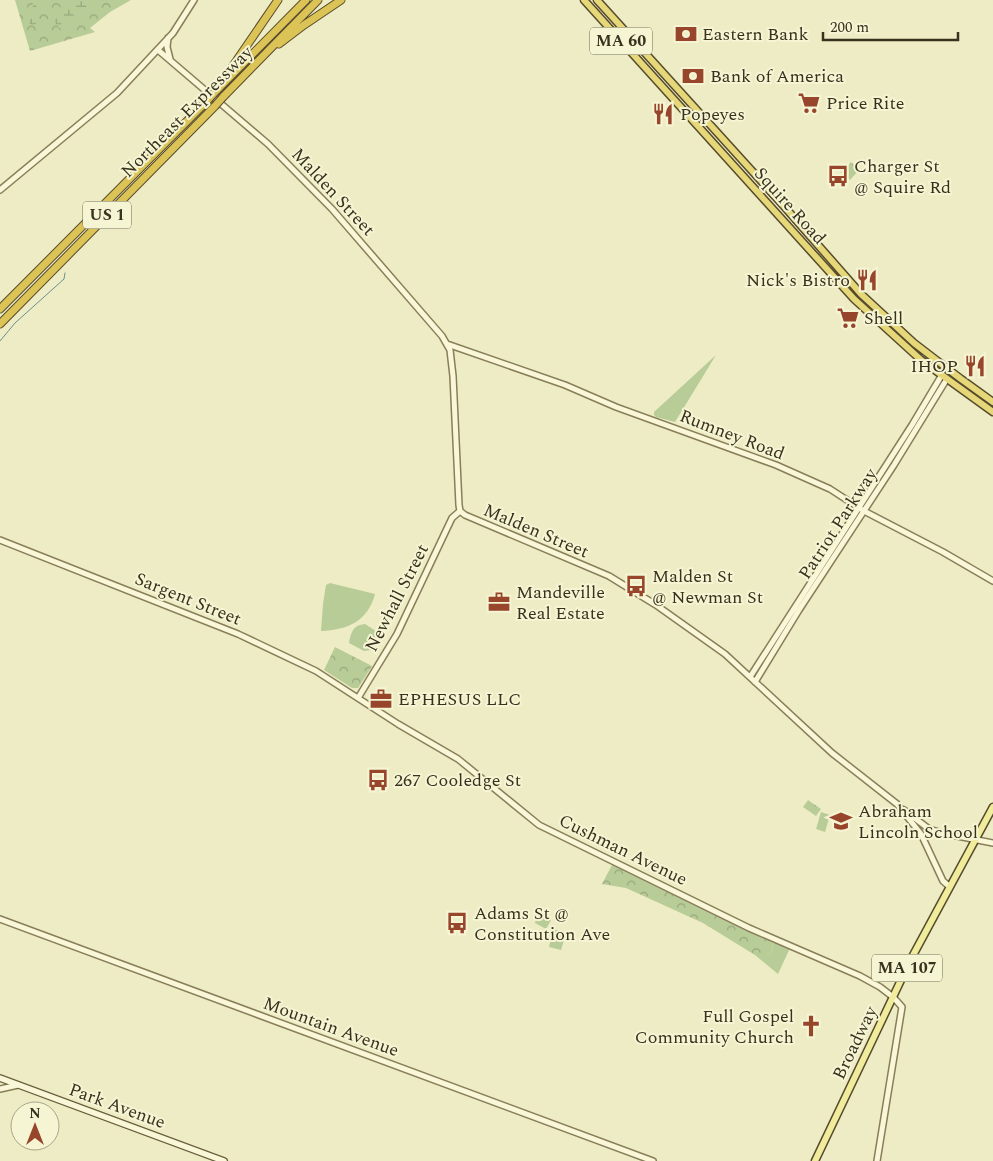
<svg xmlns="http://www.w3.org/2000/svg" width="993" height="1161" viewBox="0 0 993 1161" font-family="Spectral,serif">
<style>
.grass{fill:#b8cc97}
.forest{fill:url(#forest-crowns)}
.wetland{fill:url(#wetland-marsh)}
.lines{fill:none;stroke-linecap:round;stroke-linejoin:round}
.stream{stroke:#6c8f8f;stroke-width:1}
.tertiary-casing{stroke:#887e5a;stroke-width:8}
.secondary-casing{stroke:#6a5f3d;stroke-width:8}
.primary-casing{stroke:#564b2e;stroke-width:9}
.trunk-casing{stroke:#564b2e;stroke-width:9}
.motorway-casing{stroke:#564b2e;stroke-width:9}
.tertiary{stroke:#f9f7d7;stroke-width:5}
.secondary{stroke:#f9f7d7;stroke-width:5.5}
.primary{stroke:#f1ec9c;stroke-width:6}
.trunk{stroke:#e6d878;stroke-width:6}
.motorway{stroke:#dcc355;stroke-width:7}
.motorway-bridge-casing{stroke:#564b2e;stroke-width:9;stroke-linecap:butt}
.motorway-bridge{stroke:#dcc355;stroke-width:7}
.labels{text-anchor:middle;dominant-baseline:central;stroke-width:4;stroke-linejoin:round;paint-order:stroke}
.shield{fill:#f5f4d3;stroke:#716c54;stroke-width:1}
.shield-label{font-size:16px;font-weight:bold;fill:#38311e}
.poi-label{font-size:18px;fill:#38311e;stroke:#f5f4d3;text-anchor:start}
.street-label{font-size:18px;fill:#38311e;stroke:#f5f4d3}
</style>
<defs>
<pattern id="forest-crowns" width="20" height="18" patternUnits="userSpaceOnUse" patternTransform="scale(1.25)"><rect width="20" height="18" fill="#b8cc97"/><path d="M2 6a3 3 0 1 1 6 0M12 15a3 3 0 1 1 6 0" fill="none" stroke="#97a67b"/></pattern>
<pattern id="wetland-marsh" width="20" height="14" patternUnits="userSpaceOnUse" patternTransform="scale(1.25)"><rect width="20" height="14" fill="#b8cc97"/><path d="M1 5h8M5 5V1M11 12h8M15 12V8" fill="none" stroke="#97a67b"/></pattern>
</defs>
<rect width="100%" height="100%" fill="#eeecc4"/>
<!-- grass -->
<path class="grass" d="M716 355 675 422 656 417 654 415V412Z
M330 583 375 594C368 621 348 630 321 631L323 604 326 585Z
M365 624 379 633 371 650 364 651 349 643C351 632 353 625 365 624Z
M821 812 830 815 825 832 816 829Z
M553 929 566 933 561 950 549 947Z
M773 943 790 948 778 974 755 955H767L772 951Z"/>
<!-- forest -->
<path class="forest" d="M15 0H131L110 12 90 28 95 32 30 51Z
M851 162 859 170 850 180 841 172Z
M335 647 372 666 358 688H352L324 670Z
M808 800 821 809 816 816 803 807Z
M612 865 773 943 772 951 767 955H755L703 923 626 888 602 884Z
M538 914 551 920 546 929 535 923Z"/>
<!-- wetland -->
<path class="wetland" d="M32 0H41L38 22 33 26 28 22 27 18 33 7Z
M78 0H84L89 5 72 24 59 28 53 19 69 11 58 12 56 9 67 4H75Z"/>
<g class="lines">
<!-- stream -->
<path class="stream" d="M0 341 15 323 64 279 65 273"/>
<!-- tertiary casing -->
<g class="tertiary-casing">
<path id="tertiary" d="M168 38 167 47 170 59
M158 50 268 144 332 209 442 336 450 350 453 376 459 505 460 511 465 515 609 576 656 605 725 654 832 753 897 804 921 834 943 881 950 887
M0 190 117 93 173 33 194 0
M447 344 565 385 616 407 776 465 830 489 864 511 943 552 993 581
M0 540 238 634 316 671 398 724 458 759 539 825 749 928 860 976 880 987 893 997 902 1007 877 1161
M750 677 912 425 940 378
M755 682 799 610 894 465 945 382
M358 698 397 634 452 518 460 511
M904 810 929 829 942 833 993 843
M0 919 653 1161
M0 1089 18 1085"/>
</g>
<!-- secondary casing -->
<g class="secondary-casing">
<path id="secondary" d="M0 1078 224 1161"/>
</g>
<!-- primary casing -->
<g class="primary-casing">
<path id="primary" d="M815 1161 911 959 993 807"/>
</g>
<!-- trunk casing -->
<g class="trunk-casing">
<path id="trunk" d="M584 0 854 299 921 360 993 412
M597 0 782 204 861 294 914 343 961 379 993 402"/>
</g>
<!-- motorway casing -->
<g class="motorway-casing">
<path id="motorway" d="M279 44 304 25 341 0
M226 76 278 0
M216 91 306 0
M223 97 318 0
M0 309 207 101
M0 324 215 106"/>
</g>
<!-- tertiary -->
<use href="#tertiary" class="tertiary"/>
<!-- secondary -->
<use href="#secondary" class="secondary"/>
<!-- primary -->
<use href="#primary" class="primary"/>
<!-- trunk -->
<use href="#trunk" class="trunk"/>
<!-- motorway -->
<use href="#motorway" class="motorway"/>
<!-- motorway-bridge casing -->
<g class="motorway-bridge-casing">
<path id="motorway-bridge" d="M207 101 216 91
M215 106 223 97"/>
</g>
<!-- motorway-bridge -->
<use href="#motorway-bridge" class="motorway-bridge"/>
</g>
<!-- icons -->
<defs>
<g id="bank-bare" transform="scale(1.725)"><path d="M-6-4H6V4H-6ZM0-2.3a2.3 2.3 0 1 0 0 4.6a2.3 2.3 0 1 0 0-4.6Z" fill="#97452b" stroke="#f5f4d3" stroke-width="2.5" paint-order="stroke"/></g>
<g id="supermarket-bare" transform="scale(1.725)"><path d="M-6-5.5h2.5l.6 2H6L4.5 2H-2.5L-4.4-4H-6ZM-1.5 3.2a1.3 1.3 0 1 0 .1 0ZM3 3.2a1.3 1.3 0 1 0 .1 0Z" fill="#97452b" stroke="#f5f4d3" stroke-width="2.5" paint-order="stroke"/></g>
<g id="restaurant-bare" transform="scale(1.725)"><path d="M-5-6h1v4h1v-4h1v4h1v-4h1v5L-1.5 .5V6h-2V.5L-5-1ZM5-6V6H3V1.5H1.5Q1.5-4 5-6Z" fill="#97452b" stroke="#f5f4d3" stroke-width="2.5" paint-order="stroke"/></g>
<g id="bus-bare" transform="scale(1.725)"><path d="M-5-6H5V4H4V6H2V4H-2V6H-4V4H-5ZM-3.5-4V0h7V-4ZM-3.5 1.2v1.5H-2V1.2ZM2 1.2v1.5H3.5V1.2Z" fill="#97452b" stroke="#f5f4d3" stroke-width="2.5" paint-order="stroke"/></g>
<g id="office-bare" transform="scale(1.725)"><path d="M-6-3h4V-5.5h4V-3h4V5H-6ZM-1-4.5V-3h2v-1.5ZM-6 0V1H6V0Z" fill="#97452b" stroke="#f5f4d3" stroke-width="2.5" paint-order="stroke"/></g>
<g id="school-bare" transform="scale(1.725)"><path d="M0-5L7-2L0 1L-7-2ZM-4 1L0 2.5L4 1V4Q0 6-4 4Z" fill="#97452b" stroke="#f5f4d3" stroke-width="2.5" paint-order="stroke"/></g>
<g id="church-bare" transform="scale(1.725)"><path d="M-1.2-6h2.4v3.5h3.3v2.4h-3.3V6h-2.4V-.1h-3.3v-2.4h3.3Z" fill="#97452b" stroke="#f5f4d3" stroke-width="2.5" paint-order="stroke"/></g>
</defs>
<g fill-rule="evenodd">
<use href="#bank-bare" x="686" y="34"/>
<use href="#bank-bare" x="693" y="76"/>
<use href="#supermarket-bare" x="809" y="103"/>
<use href="#restaurant-bare" x="663" y="114"/>
<use href="#bus-bare" x="838" y="176"/>
<use href="#restaurant-bare" x="867" y="280"/>
<use href="#supermarket-bare" x="848" y="318"/>
<use href="#restaurant-bare" x="975" y="366"/>
<use href="#bus-bare" x="636" y="586"/>
<use href="#office-bare" x="499" y="602"/>
<use href="#office-bare" x="381" y="699"/>
<use href="#bus-bare" x="378" y="780"/>
<use href="#school-bare" x="841" y="821"/>
<use href="#bus-bare" x="457" y="923"/>
<use href="#church-bare" x="811" y="1026"/>
</g>
<g class="labels">
<!-- shield labels -->
<g class="shield">
<rect x="590" y="27.5" width="62" height="27" rx="4"/>
<rect x="83" y="201.5" width="48" height="27" rx="4"/>
<rect x="872" y="954.5" width="70" height="27" rx="4"/>
</g>
<g class="shield-label">
<text x="621" y="41">MA 60</text>
<text x="107" y="215">US 1</text>
<text x="907" y="968">MA 107</text>
</g>
<!-- poi labels -->
<g class="poi-label">
<text x="702" y="34">Eastern Bank</text>
<text x="710" y="76">Bank of America</text>
<text x="826" y="103">Price Rite</text>
<text x="680" y="114">Popeyes</text>
<text x="854" y="166">Charger St<tspan x="854" dy="21">@ Squire Rd</tspan></text>
<text x="850" y="280" text-anchor="end">Nick's Bistro</text>
<text x="864" y="318">Shell</text>
<text x="958" y="366" text-anchor="end">IHOP</text>
<text x="652" y="576">Malden St<tspan x="652" dy="21">@ Newman St</tspan></text>
<text x="516" y="592">Mandeville<tspan x="516" dy="21">Real Estate</tspan></text>
<text x="398" y="699">EPHESUS LLC</text>
<text x="394" y="780">267 Cooledge St</text>
<text x="858" y="811">Abraham<tspan x="858" dy="21">Lincoln School</tspan></text>
<text x="474" y="913">Adams St @<tspan x="474" dy="21">Constitution Ave</tspan></text>
<text x="794" y="1016" text-anchor="end">Full Gospel<tspan x="794" dy="21">Community Church</tspan></text>
</g>
<!-- street labels -->
<g class="street-label">
<text transform="translate(187 112) rotate(-45)">Northeast Expressway</text>
<text transform="translate(333 192) rotate(47)">Malden Street</text>
<text transform="translate(790 206) rotate(48)">Squire Road</text>
<text transform="translate(732 435) rotate(21)">Rumney Road</text>
<text transform="translate(838 524) rotate(-57)">Patriot Parkway</text>
<text transform="translate(536 531) rotate(23)">Malden Street</text>
<text transform="translate(397 598) rotate(-63)">Newhall Street</text>
<text transform="translate(188 599) rotate(22)">Sargent Street</text>
<text transform="translate(623 850) rotate(26)">Cushman Avenue</text>
<text transform="translate(331 1027) rotate(20)">Mountain Avenue</text>
<text transform="translate(855 1043) rotate(-64)">Broadway</text>
<text transform="translate(117 1106) rotate(20)">Park Avenue</text>
</g>
</g>
<!-- north arrow -->
<g transform="translate(35 1126)"><circle r="24" fill="#f5f4d3" stroke="#a9a68b"/>
<path d="M0-4L9 19L0 12L-9 19Z" fill="#97452b"/>
<text y="-8" font-size="14" font-weight="bold" text-anchor="middle" fill="#38311e">N</text>
</g>
<!-- scale -->
<path d="M823 32v8h135v-8" fill="none" stroke="#38311e" stroke-width="2.5"/>
<text x="830" y="32" font-size="15" fill="#38311e" stroke="#f5f4d3" stroke-width="4" paint-order="stroke">200 m</text>
</svg>
